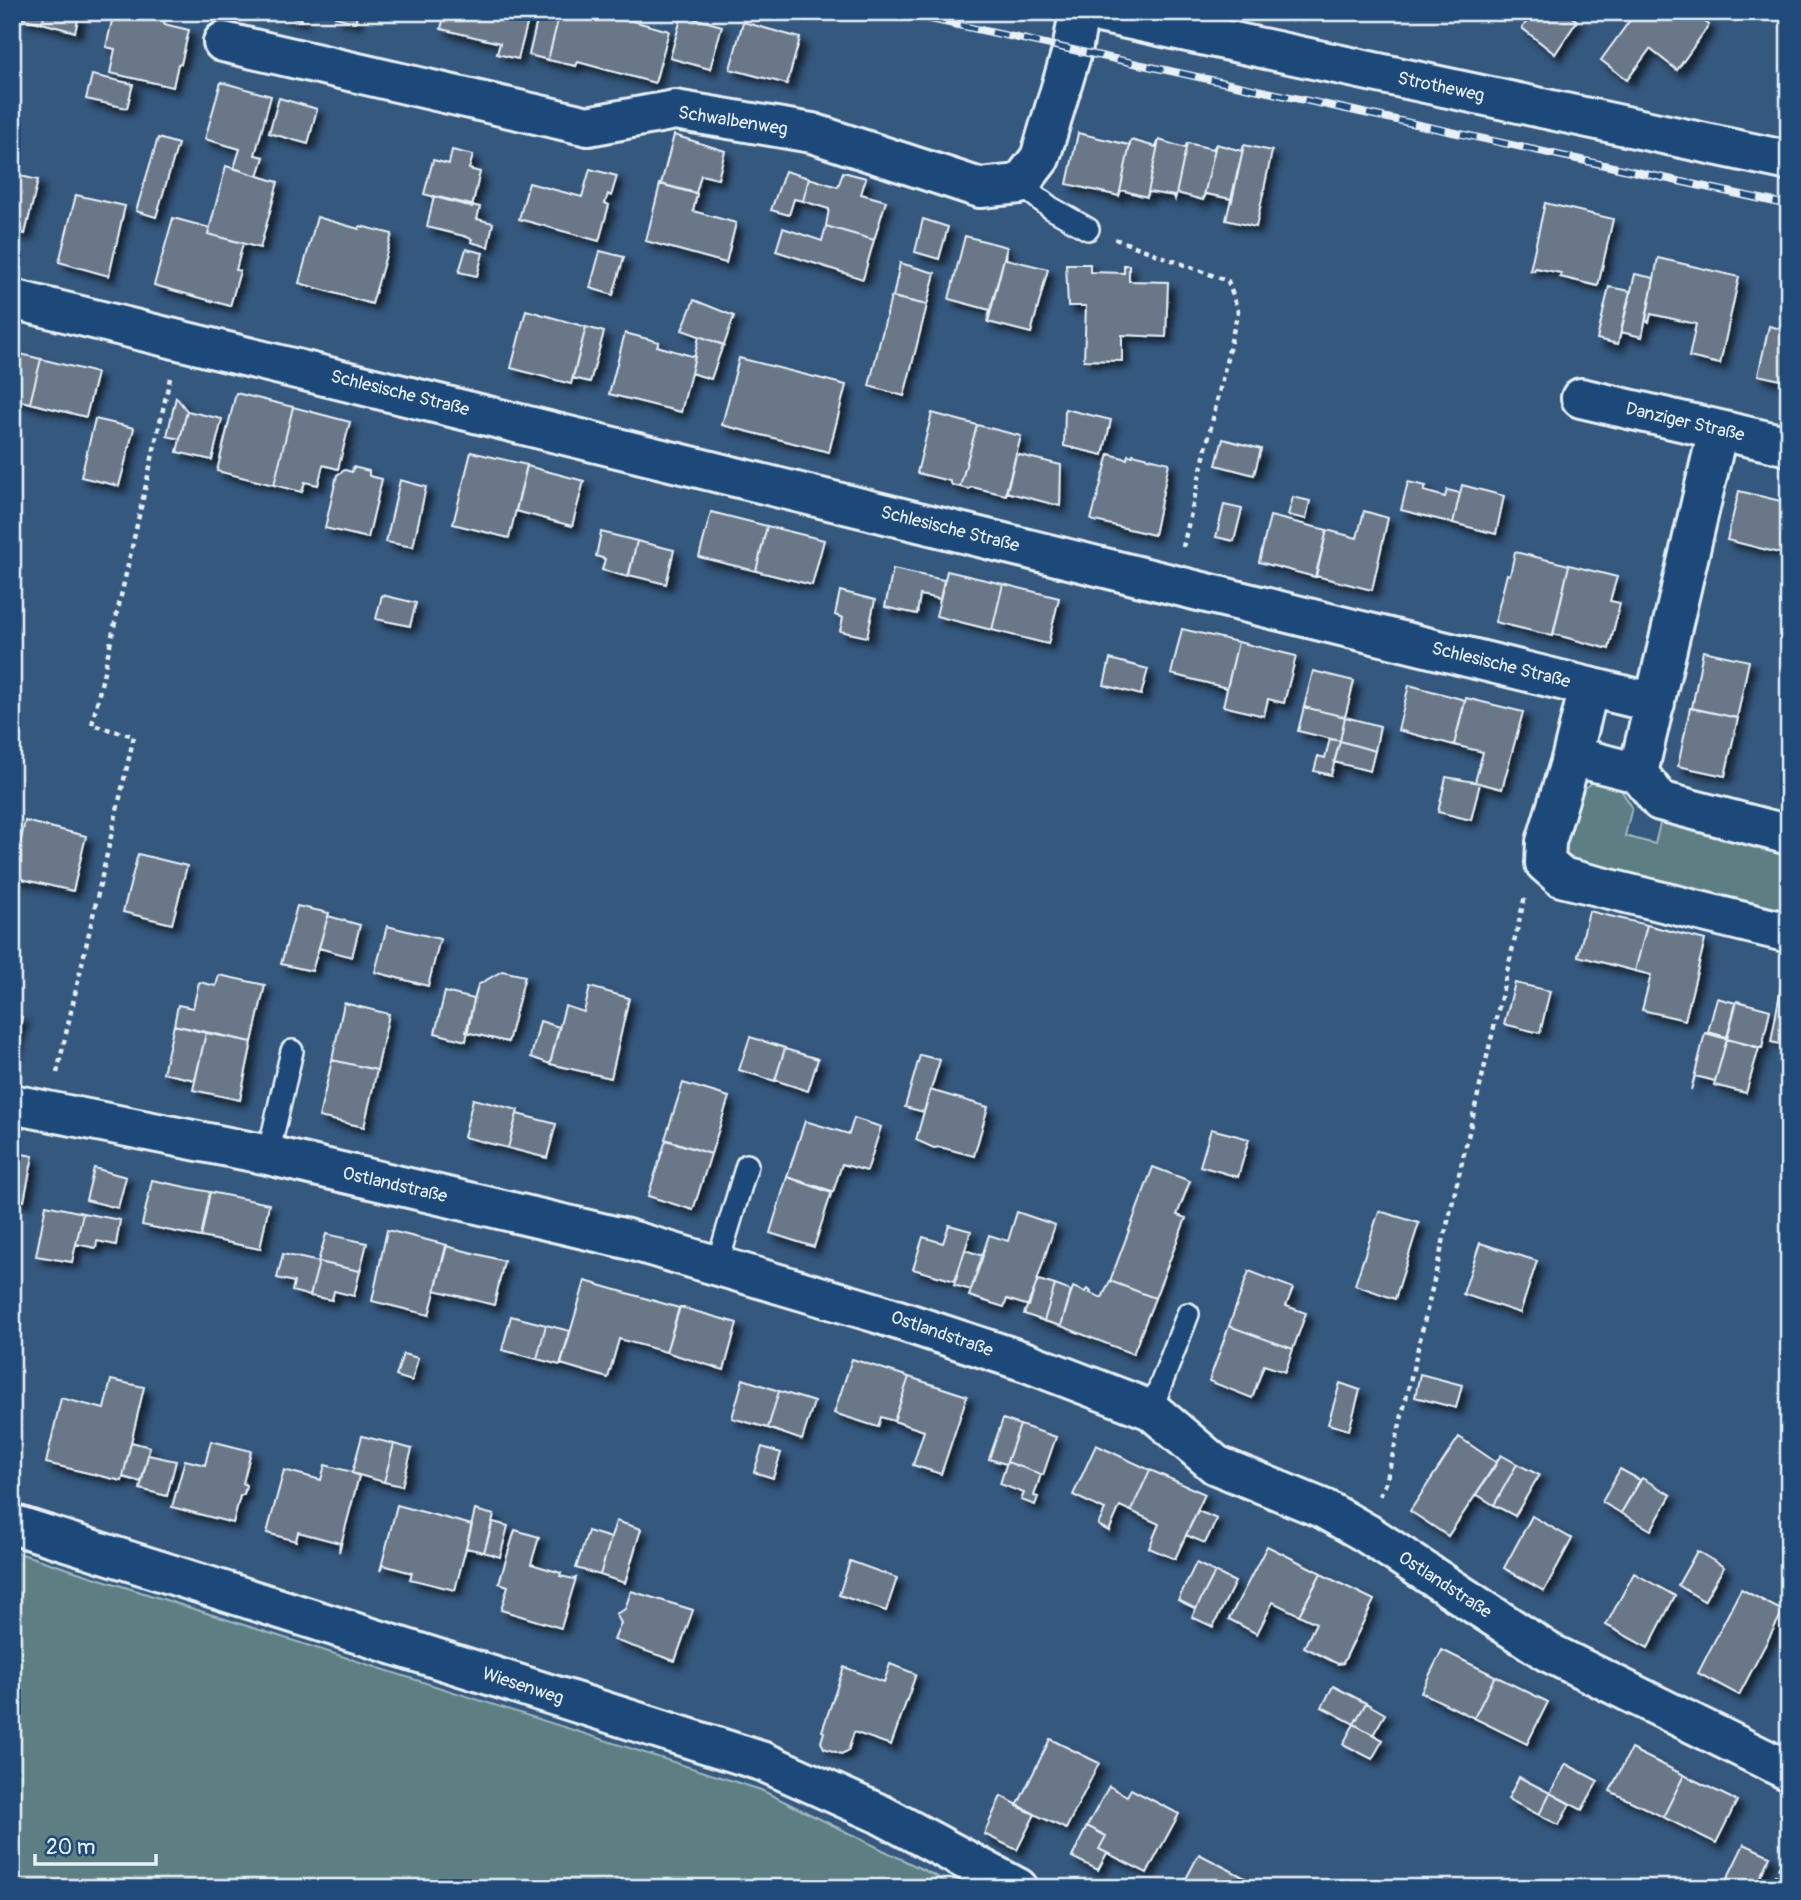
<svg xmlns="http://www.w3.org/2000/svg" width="1801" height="1900" viewBox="0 0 1801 1900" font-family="Pangolin,sans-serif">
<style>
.green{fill:#5d7f83;stroke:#a2b8be;stroke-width:2}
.building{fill:#697788;stroke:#e8f1f8;stroke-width:2;filter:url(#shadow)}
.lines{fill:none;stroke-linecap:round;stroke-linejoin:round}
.lane-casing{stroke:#e8f1f8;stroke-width:26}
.street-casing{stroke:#e8f1f8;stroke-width:44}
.path{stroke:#e8f1f8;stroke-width:4.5;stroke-dasharray:5 5;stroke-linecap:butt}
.lane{stroke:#1f4a7a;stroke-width:21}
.street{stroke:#1f4a7a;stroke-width:38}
.rail-casing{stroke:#e8f1f8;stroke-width:8}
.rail{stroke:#1f4a7a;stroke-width:5;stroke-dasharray:16;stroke-linecap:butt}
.labels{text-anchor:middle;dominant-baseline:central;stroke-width:6;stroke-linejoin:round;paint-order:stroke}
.street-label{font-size:18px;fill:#e8f1f8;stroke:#1f4a7a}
</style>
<defs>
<filter id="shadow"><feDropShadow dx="6" dy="6" stdDeviation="3.5" flood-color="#0009"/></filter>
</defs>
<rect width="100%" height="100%" fill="#35587e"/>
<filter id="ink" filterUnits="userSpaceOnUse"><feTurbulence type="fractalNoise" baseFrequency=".0143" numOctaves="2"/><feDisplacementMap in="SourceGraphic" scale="14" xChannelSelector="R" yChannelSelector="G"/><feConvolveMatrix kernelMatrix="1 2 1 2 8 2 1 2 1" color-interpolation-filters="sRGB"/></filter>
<g filter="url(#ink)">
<!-- green -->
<path class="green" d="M1592 783 1621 790 1632 807 1625 836 1655 844 1662 815 1789 849V919L1565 863 1558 841 1569 800Z
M12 1551 761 1790 946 1881 943 1888H12Z"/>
<!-- building -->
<path class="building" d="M22 12H45L42 23 20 18Z
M45 12H80L75 32 42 23Z
M114 12H138L165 19 164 24 189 30 181 64H178L173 87 110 73 115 49 106 47Z
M269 12H303L301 20Z
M336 12H358L355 22 335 17Z
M445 12 530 13 518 59 497 54 500 43 441 29Z
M539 12H560L548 60 529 55Z
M560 12H600L669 31 655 83 578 62 576 66 548 60Z
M1534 12H1567L1577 21 1555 54 1522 28Z
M1636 12H1692L1709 25 1677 70 1650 49 1627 80 1601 60Z
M682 15 722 26 710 69 670 58Z
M743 22 800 38 787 84 730 69Z
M92 75 133 84 127 108 86 99Z
M221 82 271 96 255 155 264 157 258 176 234 168 240 149 205 139Z
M279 98 317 109 308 144 269 133Z
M1078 133 1129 145 1131 140 1119 196 1067 184Z
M674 135 725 151 718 179 701 175 696 193 661 184Z
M158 138 178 144 156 217 136 211Z
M1131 140 1156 147 1159 140 1147 197 1121 190 1119 196Z
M1159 140 1185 148 1187 143 1175 199 1174 196 1149 192 1147 197Z
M1187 143 1213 149 1216 144 1203 200 1177 193 1175 199Z
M1216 144 1242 151 1244 145 1232 201 1231 199 1206 194 1203 200Z
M1244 145 1272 151 1256 227 1226 220Z
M452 150 473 155 469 169 480 172 472 207 424 194 433 160 449 164Z
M226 166 278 182 260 248 208 234Z
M590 169 617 176 611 196 608 194 605 203 609 205 599 241 519 219 529 183 582 197Z
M785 171 809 178 803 201 794 199 789 215 771 210Z
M843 172 866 178 861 194 886 201 874 240 826 226 829 209 803 201 809 178 838 187Z
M12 174 38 180 25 234 12 231Z
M660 184 697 194 693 211 736 223 726 263 646 241Z
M76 195 125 206 109 276 59 262Z
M434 196 480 207 477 219 493 223 488 247 471 242 472 239 464 236 427 227Z
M1545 203 1613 219 1598 286 1560 277 1561 273 1535 268 1534 271 1530 270Z
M317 217 359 229 360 226 392 234 372 304 299 283Z
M173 218 210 228 208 234 243 243 236 270 240 271 230 306 154 285Z
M923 219 948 227 939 259 915 252Z
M826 226 874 240 863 279 776 251 783 228 822 241Z
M965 236 1007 247 987 322 990 310 949 299Z
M1007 247 1006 259 1048 269 1031 333 988 322Z
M466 249 483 253 477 276 459 272Z
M600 251 624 257 613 295 590 288Z
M1658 258 1739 277 1720 364 1689 357 1696 324 1651 314 1649 322 1646 320Z
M900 263 935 273 927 305 893 297Z
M1066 264H1090V272L1124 273V265H1129V281L1168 282 1166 337 1122 335V361L1084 360 1086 306H1068Z
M1635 274 1654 278 1642 337 1621 332Z
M1609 287 1630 291 1618 344 1597 339Z
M891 297 927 305 904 396 869 386Z
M694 300 734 316 724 345 682 330Z
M526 310 586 327 571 384 511 368Z
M1769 326 1789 331V382L1758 375Z
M586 327 604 332 590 382 573 378Z
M625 333 659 342 657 346 695 357 681 412 609 394Z
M699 336 723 345 711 379 691 373Z
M12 352 41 359 30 403 12 399Z
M739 358 846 385 829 452 722 425Z
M41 359 97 373 86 417 30 403Z
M236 393 293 407 274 485 217 471Z
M176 397 187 411 180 439 167 436Z
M293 407 350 422 338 469 323 465 318 485 305 482 302 492 274 485Z
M1065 409 1111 420 1103 455 1064 446Z
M187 411 222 419 212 460 177 452Z
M932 413 977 425 960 487 952 485 950 481 917 473Z
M95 419 134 428 119 486 81 477Z
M977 425 1021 436 1006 495 972 487 969 489 960 487Z
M1223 439 1261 449 1254 475 1216 465Z
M471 452 527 465 509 538 453 524Z
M1016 454 1061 465 1060 506 1006 492Z
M1109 454 1127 459 1128 455 1133 456V454L1169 463 1154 535 1091 520Z
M527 466 584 481 572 526 516 511Z
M353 467 369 471V476L382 479 368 538 325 528 337 475 345 470 352 472Z
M400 480 426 487 413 547 386 542Z
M1408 482 1426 486 1424 491 1445 497 1447 490 1460 493 1453 523 1401 510Z
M1462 485 1504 496 1496 534 1453 523Z
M1739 491 1789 503 1787 555 1727 540Z
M1293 497 1310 501 1306 519 1288 515Z
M1224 505 1242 509 1234 541 1216 537Z
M1364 511 1388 518 1372 590 1316 576 1327 530 1357 538Z
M711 512 767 526 756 571 699 557Z
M1270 516 1327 530 1315 577 1259 562Z
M767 526 824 540 812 585 756 571Z
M601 532 637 541 628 577 602 570 605 559 596 556Z
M637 541 674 550 666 584 629 575Z
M1515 552 1569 565 1553 636 1495 622 1507 574 1510 575Z
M1569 565 1617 577 1610 601 1620 603 1609 649 1553 634Z
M893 569 944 580 940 599 920 595 917 614 885 607Z
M947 571 1003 584 992 630 936 616Z
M1003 584 1059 598 1048 644 992 630Z
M840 591 875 600 867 637 840 631 843 618 835 615Z
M382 595 416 603 410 626 376 619Z
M1182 629 1238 642 1227 688 1171 674Z
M1238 642 1296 656 1284 703 1268 699 1264 716 1223 706Z
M1703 651 1749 661 1737 718 1692 708Z
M1110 659 1148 669 1141 695 1104 685Z
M1313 671 1354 681 1345 717 1304 707Z
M1409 685 1465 700 1454 745 1398 730Z
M1466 698 1523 712 1502 789 1475 782 1483 752 1454 745Z
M1304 707 1345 717 1340 741 1298 731Z
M1690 708 1738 718 1725 776 1678 766Z
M1345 717 1380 726 1375 751 1340 741Z
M1330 739 1340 741 1331 775 1314 771 1318 756 1325 758Z
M1340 741 1375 751 1370 771 1334 762Z
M1446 777 1480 783 1471 820 1438 812Z
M25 821 86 836 73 891 13 877Z
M138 854 187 866 172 924 123 912Z
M297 906 329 913 312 971 281 964Z
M1589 911 1647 925 1635 971 1578 956Z
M328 916 360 925 352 957 319 948Z
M1647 925 1705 940 1685 1020 1642 1010 1651 975 1635 971Z
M387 926 440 939 428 986 375 972Z
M1785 965H1789V1046L1771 1042Z
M502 971 525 976 508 1042 466 1032 478 985Z
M219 975 265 985 252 1042 174 1025 178 1005 193 1008 199 982 216 986Z
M1515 983 1550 991 1540 1033 1504 1024Z
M590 987 629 998 611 1078 550 1064 565 1006 584 1012Z
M445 992 474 999 466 1041 435 1033Z
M1717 998 1736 1003 1727 1037 1708 1032Z
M1737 1001 1770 1010 1762 1048 1727 1039Z
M344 1003 389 1014 377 1070 332 1060Z
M12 1015 22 1017 13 1054H12Z
M540 1021 559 1027 550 1064 531 1057Z
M174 1025 206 1033 195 1080 163 1073Z
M206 1033 252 1042 240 1100 193 1090Z
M1705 1033 1727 1039 1715 1081 1695 1076 1691 1090Z
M750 1037 785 1048 775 1081 739 1070Z
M1727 1039 1759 1048 1746 1093 1714 1085Z
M785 1049 818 1059 808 1091 775 1080Z
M920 1055 940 1060 924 1112 905 1107Z
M332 1060 377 1070 364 1127 319 1117Z
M683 1083 729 1097 711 1154 665 1139Z
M930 1090 988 1107 974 1156 940 1147 934 1148 916 1140Z
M473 1099 518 1110 508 1148 464 1137Z
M517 1114 556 1124 547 1158 508 1148Z
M854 1118 881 1127 867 1171 842 1164 833 1192 831 1193 787 1177 805 1121 849 1134Z
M1211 1129 1249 1139 1238 1177 1200 1166Z
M666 1140 711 1154 693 1210 648 1196Z
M12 1152 33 1156 24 1201 12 1199Z
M1153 1167 1190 1181 1177 1215 1186 1218 1155 1298 1110 1281Z
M94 1168 126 1177 118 1208 86 1200Z
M787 1177 832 1191 814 1247 770 1233Z
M152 1180 210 1192 201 1237 142 1225Z
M210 1192 269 1204 260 1249 201 1237Z
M46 1205 83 1213 72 1262 36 1256Z
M1379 1211 1419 1223 1395 1299 1355 1285Z
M1017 1212 1055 1225 1029 1306 1007 1299 1004 1307 969 1296 989 1235 1008 1241Z
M83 1213 120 1220 116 1245 97 1241 96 1248 76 1244Z
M949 1225 971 1231 955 1281 913 1269 923 1237 943 1243Z
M387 1230 447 1245 429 1315 372 1301Z
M326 1234 367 1243 360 1271 318 1262Z
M1480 1243 1537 1261 1520 1313 1463 1294Z
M446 1246 504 1261 494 1305 435 1290Z
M965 1250 983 1256 971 1290 954 1285Z
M283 1254 319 1262 310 1296 292 1291 294 1282 277 1278Z
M319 1262 360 1271 354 1296 334 1291 332 1300 310 1296Z
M1249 1271 1293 1288 1286 1306 1306 1313 1293 1349 1229 1326Z
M1038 1280 1055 1285 1044 1321 1024 1314Z
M585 1281 679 1308 666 1352 619 1339 608 1378 561 1364Z
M1110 1281 1155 1298 1133 1354 1061 1326 1073 1287 1085 1292 1087 1289 1091 1291 1090 1293 1102 1298Z
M1055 1285 1071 1291 1061 1326 1044 1321Z
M680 1307 737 1323 724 1370 666 1352Z
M511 1316 546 1325 537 1359 502 1350Z
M546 1325 570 1331 560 1365 537 1359Z
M1229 1326 1293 1349 1285 1372 1264 1365 1252 1398 1209 1381Z
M403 1354 418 1358 412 1381 396 1376Z
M852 1359 909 1377 894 1421 881 1417 878 1427 834 1413Z
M1420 1374 1462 1385 1456 1408 1415 1397Z
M909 1377 967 1396 941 1474 913 1465 924 1431 894 1421Z
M743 1379 779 1391 768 1428 732 1418Z
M111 1380 144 1387 122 1481 46 1463 61 1398 104 1409Z
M1340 1383 1360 1390 1349 1430 1328 1424Z
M779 1391 814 1402 802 1440 768 1428Z
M1003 1419 1020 1425 1006 1464 989 1459Z
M1020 1425 1056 1437 1043 1475 1007 1462Z
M362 1436 394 1444 384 1482 352 1473Z
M1459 1437 1497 1463 1448 1536 1410 1511Z
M211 1441 251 1451 243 1483 246 1485 244 1494 240 1496 233 1523 172 1507 185 1460 205 1465Z
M131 1442 150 1447 141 1482 123 1477Z
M394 1444 412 1449 402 1486 384 1482Z
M1096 1445 1150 1470 1131 1511 1120 1506 1109 1531 1098 1525 1105 1510 1073 1495Z
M762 1447 781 1453 773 1478 754 1472Z
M148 1455 176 1461 167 1496 140 1489Z
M1501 1455 1517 1464 1494 1505 1476 1494Z
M1007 1462 1041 1474 1034 1496 1038 1497 1035 1505 1021 1500 1024 1493 1000 1484Z
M1517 1464 1539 1475 1515 1516 1494 1505Z
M325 1465 352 1472V1473L359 1476 339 1552 340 1543 298 1532 296 1541 267 1533 284 1470 321 1480Z
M1620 1469 1640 1480 1621 1513 1602 1502Z
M1150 1470 1205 1494 1175 1559 1149 1548 1159 1524 1131 1511Z
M1642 1478 1671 1495 1651 1530 1621 1513Z
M397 1505 472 1525 455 1590 410 1579 412 1573 383 1565 380 1571Z
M475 1510 494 1515 484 1552 466 1548Z
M1198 1511 1217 1519 1205 1543 1186 1535Z
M1532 1516 1572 1539 1544 1591 1504 1568Z
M616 1521 641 1529 625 1583 600 1575Z
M493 1522 508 1526 500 1557 484 1552Z
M515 1530 539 1537 531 1564 561 1573 560 1576 574 1579 576 1578 561 1628 501 1610 508 1586 499 1583Z
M588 1531 611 1538 600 1575 576 1568Z
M1267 1546 1321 1573 1299 1615 1273 1602 1257 1634 1229 1619Z
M1697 1551 1724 1567 1704 1601 1678 1585Z
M850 1561 897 1578 886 1611 839 1595Z
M1196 1563 1215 1572 1196 1609 1178 1600Z
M1215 1572 1235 1582 1213 1627 1192 1617Z
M1634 1573 1675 1596 1648 1648 1606 1625Z
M1321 1574 1374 1600 1343 1663 1338 1664 1304 1647 1316 1623 1299 1615Z
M1741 1589 1783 1611 1739 1695 1698 1673Z
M631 1591 693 1610 675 1661 614 1640 621 1623 616 1614 625 1609Z
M1442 1650 1495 1676 1474 1718 1421 1692Z
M890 1664 916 1674 891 1745 854 1732 848 1751 841 1754 824 1748 821 1742 824 1732 822 1731 844 1667 884 1682Z
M1495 1676 1548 1702 1527 1744 1474 1718Z
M1333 1686 1366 1703 1354 1724 1322 1707Z
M1366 1703 1385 1714 1373 1735 1354 1724Z
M1354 1724 1383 1740 1372 1759 1343 1744Z
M1050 1739 1099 1763 1066 1829 1017 1806Z
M1631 1749 1684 1775 1663 1817 1610 1791Z
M1566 1764 1598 1781 1582 1810 1550 1793Z
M1684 1775 1737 1801 1716 1843 1663 1817Z
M1519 1777 1550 1793 1539 1815 1508 1799Z
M1109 1786 1127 1796 1131 1789 1179 1814 1147 1873 1099 1849 1106 1836 1087 1826Z
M1550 1793 1570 1804 1559 1825 1539 1815Z
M1001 1796 1035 1814 1017 1850 984 1834Z
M1087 1826 1106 1836 1099 1849 1107 1853 1098 1870 1072 1857Z
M1744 1844 1770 1856 1755 1888H1725L1723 1887Z
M1199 1854 1247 1879 1242 1888H1181Z"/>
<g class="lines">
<!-- lane casing -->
<g class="lane-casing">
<path id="lane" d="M1020 184 1051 208 1088 229
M268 1155 292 1051
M717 1265 747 1165
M1151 1410 1188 1314"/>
</g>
<!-- street casing -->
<g class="street-casing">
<path id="street" d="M1094 12 1789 161
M223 42 588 126 675 110 812 133 980 188 1020 184 1040 158 1072 51 1079 12
M12 299 1589 687 1572 756 1638 773 1660 801 1789 835
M1581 398 1789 446
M1589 687 1655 703
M1572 756 1546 842 1545 863 1561 877 1789 933
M1638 773 1718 430
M12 1104 268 1155 627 1239 877 1313 1026 1362 1151 1410 1216 1465 1324 1509 1366 1533 1548 1652 1789 1771
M12 1524 764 1762 880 1814 1018 1888"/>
</g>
<!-- path -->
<path class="path" d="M1115 239 1228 281 1238 311 1183 547
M57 1073 134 736 92 725 170 378
M1380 1496 1386 1483 1525 896
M1770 1888 1789 1850"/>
<!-- lane -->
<use href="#lane" class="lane"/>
<!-- street -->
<use href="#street" class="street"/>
<!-- rail casing -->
<g class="rail-casing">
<path id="rail" d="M898 12 1789 205"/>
</g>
<!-- rail -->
<use href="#rail" class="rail"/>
</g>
</g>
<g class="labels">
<!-- street labels -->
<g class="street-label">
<text transform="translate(1441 87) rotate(12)">Strotheweg</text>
<text transform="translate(733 121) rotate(9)">Schwalbenweg</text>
<text transform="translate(400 393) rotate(14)">Schlesische Straße</text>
<text transform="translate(1685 422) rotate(13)">Danziger Straße</text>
<text transform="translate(950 529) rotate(14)">Schlesische Straße</text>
<text transform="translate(1501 665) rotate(14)">Schlesische Straße</text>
<text transform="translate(395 1185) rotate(13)">Ostlandstraße</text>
<text transform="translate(942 1334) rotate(19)">Ostlandstraße</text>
<text transform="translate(1445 1585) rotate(33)">Ostlandstraße</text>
<text transform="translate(523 1686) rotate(18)">Wiesenweg</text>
</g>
</g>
<!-- margin -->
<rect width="1801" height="1900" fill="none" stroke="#1f4a7a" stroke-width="42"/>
<rect x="21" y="21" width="1759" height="1858" fill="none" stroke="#e8f1f8" stroke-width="2.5" filter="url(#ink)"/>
<!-- scale -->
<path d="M35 1854v10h121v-10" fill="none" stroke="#e8f1f8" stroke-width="3.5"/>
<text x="46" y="1854" font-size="21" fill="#e8f1f8" stroke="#1f4a7a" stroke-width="5" paint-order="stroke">20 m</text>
</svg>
